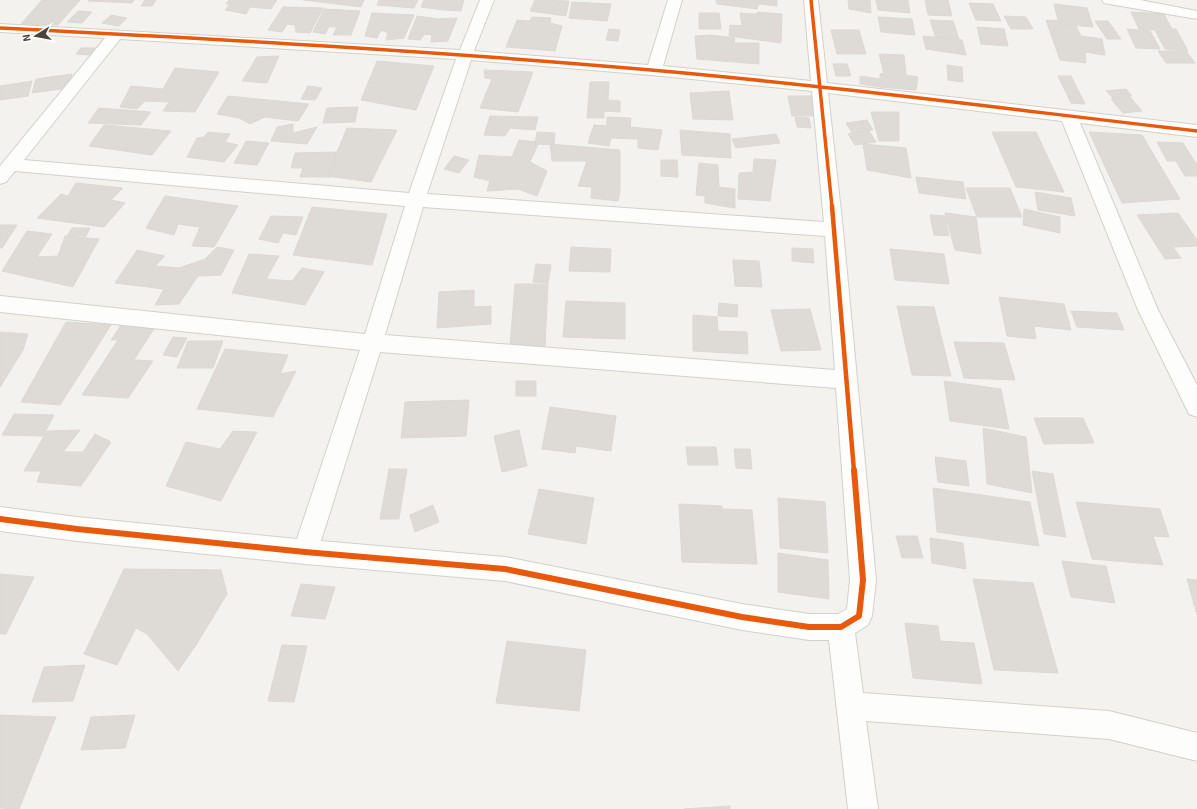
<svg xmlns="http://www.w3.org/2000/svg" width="1197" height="809" viewBox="0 0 1197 809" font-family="'Source Sans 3',sans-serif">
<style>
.building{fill:#dedbd6;stroke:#dcd9d4}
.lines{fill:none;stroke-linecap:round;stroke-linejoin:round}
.street-casing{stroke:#d2d0cb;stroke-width:2}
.street{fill:#fdfdfc;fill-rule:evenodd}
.cycleway-far2-casing{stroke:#fff;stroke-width:5.5}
.cycleway-far1-casing{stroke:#fff;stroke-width:7}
.cycleway-casing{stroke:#fff;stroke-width:8}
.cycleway-far2{stroke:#e8590c;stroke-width:3.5}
.cycleway-far1{stroke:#e8590c;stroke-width:4.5}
.cycleway{stroke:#e8590c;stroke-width:6}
</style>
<rect width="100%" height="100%" fill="#f4f2ee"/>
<!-- building -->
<path class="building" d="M42 0H80L58 25 21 24Z
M89 0H134L132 3 88 1Z
M145 0H156L152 6H141Z
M229 0H277L271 9 250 7 246 14 225 10 230 4H226Z
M303 0H364L361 7Z
M379 0H418L414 8 377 5Z
M424 0H464L461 11 444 10 421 7Z
M535 0 569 1 566 16 530 11Z
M716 0H777V6L759 4 757 9 717 4Z
M848 0H870L871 13 849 9Z
M876 0H908L910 13 878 10Z
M925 0H948L952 16 928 15Z
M572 2 611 4 607 21 569 18Z
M969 3 993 4 1001 21 976 20Z
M1054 4 1087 8 1093 27 1059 24Z
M283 7 323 8 310 33 296 32 295 25 287 24 282 32 268 30Z
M324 9 360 11 351 35H333L337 27H329L325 34 313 32Z
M78 11 92 12 82 23 67 22Z
M758 12 782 14 781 43 729 36 730 25 742 26 740 13 755 14Z
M1131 12 1164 14 1172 29H1176L1188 51 1165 49 1155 30 1139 29Z
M372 13 414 15 404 38 386 40 388 33 381 30 377 38 365 36Z
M699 13H719L721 29H699Z
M111 15 127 18 119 26 102 23Z
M417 16 439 19 457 18 448 41 431 42 432 35 425 34 420 40 408 39Z
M1004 16 1026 17 1033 29H1011Z
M532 17 551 18 550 23 562 26 555 51 506 47 517 20 530 21Z
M878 17 912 19 915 35 881 32Z
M930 20 953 21 959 39 936 38Z
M1046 20 1074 22 1081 36 1102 39 1105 55 1085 52 1086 63 1060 60Z
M1095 21H1108L1121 39H1107Z
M977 27 1004 29 1008 46 981 44Z
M609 29 620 30 618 41 606 40Z
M1127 29 1150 31 1160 49 1136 48Z
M831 30H859L866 54H837Z
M711 35 735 38 734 43H759V64L697 59 695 36Z
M923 36 962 40 966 55 926 49Z
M81 48H95L90 55 76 54Z
M1158 51H1186L1195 63H1166Z
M879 54 904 55 906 75 918 77 916 90 880 87V74L884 73Z
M279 56 267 83 242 81 257 57Z
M377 61 434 66 416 110 361 100Z
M833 64H847L851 76H836Z
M947 65 962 67 963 82 948 80Z
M175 68 219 72 195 112 163 111 169 102 145 101 137 109 120 107 131 86 163 89Z
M484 70 533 72 518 112 480 108 492 79 485 78Z
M72 74 68 88 32 93 36 79Z
M860 76 881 79V87L860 84Z
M1058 76H1071L1085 104 1071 103Z
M32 81 28 96 0 100V86Z
M590 82H609L608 100 620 101V112L604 111V118H587Z
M308 86 322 88 315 100 301 99Z
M1126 89 1132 96 1113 98 1106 91Z
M729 91 733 120 693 119 690 93Z
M228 96 309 104 298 121 265 117 250 124 239 118 217 114Z
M788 96H811L815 116H792Z
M1130 97 1142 111 1123 113 1111 99Z
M358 107 355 122 323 123 327 108Z
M99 108 151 112 141 125 88 123Z
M871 112H899V141H879Z
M490 116 538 117 535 130 510 128 505 136 484 135Z
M607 117 631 118 630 127 662 130 658 150 638 148V139L611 138 609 146 588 143 594 125 607 126Z
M795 117 809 118 811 128 797 127Z
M867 120 873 130 852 133 846 123Z
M293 124V133L317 127 307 144 271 141 277 127Z
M104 125 171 131 152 155 89 146Z
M347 128 397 130 371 182 327 176Z
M680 130 730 134 731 158 682 155Z
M869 131 876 142 855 145 848 134Z
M208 132 230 134 225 142 238 145 224 162 187 157 197 138 204 137Z
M537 132 555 133 554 145 535 144Z
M992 132H1036L1064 192 1016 187Z
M1089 132 1142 135 1180 199 1122 203Z
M776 134 780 143 736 148 732 139Z
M519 140 539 142 530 162 547 171 537 196 518 189 487 191 490 181 474 177 479 155 512 157Z
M246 141 269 143 257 165 234 163Z
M1157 142 1183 143 1197 165V176H1185L1176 161H1167Z
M550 144 620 150V191L618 201 591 198 592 187 578 186 587 161H552Z
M863 144 906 148 911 178 867 170Z
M337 152 331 177H300L303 168H291L295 153Z
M454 156 469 160 459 173 444 169Z
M754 159 776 160 770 201 738 199 739 173 753 172Z
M661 160H677L678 177 661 176Z
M699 163 718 165 719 187 735 189V208L705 203V196L696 195Z
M916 177 963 182 966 199 919 193Z
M76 183 123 188 111 200 125 203 104 227 37 218 61 194 68 196Z
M966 188H1010L1022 217H977Z
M1035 192 1071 198 1075 216 1038 210Z
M165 196 238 206 214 247 192 246 200 227 178 224 174 235 146 228Z
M312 207 387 214 372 265 293 255Z
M1024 209 1060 217V233L1023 225Z
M945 213 976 217 981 254 955 250Z
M1178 213 1197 240V246L1173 247 1181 258 1165 259 1137 215Z
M930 215 945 216 949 236 934 235Z
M271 216 303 217 296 235 283 233 278 243 259 239Z
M0 225H17L2 248H0Z
M72 228H90L86 236H67Z
M27 231 52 234 37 257 58 256 65 236 99 239 73 287 2 271Z
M217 247 234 250 221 275 198 276 179 304 155 305 164 289 115 283 137 250 165 256 155 266 179 268 205 259Z
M571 247 611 249 610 272 569 271Z
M792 248 813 249 814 263 792 261Z
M890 249 944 254 949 284 895 280Z
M249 254 279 256 266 279 292 281 302 268 324 272 305 305 232 293Z
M733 260 759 261 762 287 735 286Z
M536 264 551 265 548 283 533 282Z
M515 284H548L545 346H510Z
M474 290V307L491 306V324L437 328 439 292Z
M999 297 1064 304 1071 330 1034 326 1036 339 1007 336Z
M566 301 625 303V339L563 337Z
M719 303 738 305 737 317 718 316Z
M897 306 934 307 951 376 912 375Z
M810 309 821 350 781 351 771 310Z
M1071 311 1117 313 1124 330 1077 327Z
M693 315 717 317 718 331 747 332 748 354 693 351Z
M66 322 111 325 60 405 21 402Z
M121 325 155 327 134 360 153 361 128 398 82 395 118 340H111Z
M0 332 28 334 23 350 0 387Z
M173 337 187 338 177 357 163 355Z
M188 341H223L213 368H177Z
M954 342 1004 343 1015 380 964 378Z
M225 349 288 355 280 374 296 371 273 417 197 409Z
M516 381H536V396H516Z
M944 381 1001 389 1009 429 950 421Z
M469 400 466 436 401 438 405 402Z
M550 407 616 416 611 451 576 446 575 453 542 449Z
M14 414 54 415 43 436 2 435Z
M1034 418H1083L1094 443 1044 444Z
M983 428 1026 437 1032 493 987 484Z
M80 430 63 452H83L95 434 111 442 81 486 37 482 41 471H24L47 431Z
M519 430 527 466 502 472 494 436Z
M233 431 257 432 221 501 166 486 186 442 220 449Z
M686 447H716L718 465H688Z
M734 449H750L752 469 736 468Z
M935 457 966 461 969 486 938 482Z
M389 469H407L399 519H380Z
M1032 471 1053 474 1066 537 1044 534Z
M933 488 1030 502 1039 546 937 532Z
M539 489 594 498 586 544 528 534Z
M778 498 825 502 828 553 780 548Z
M1076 502 1160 509 1169 537 1153 536 1163 565 1092 559Z
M679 504 722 506V509L752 510 757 564 682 562Z
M433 505 439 522 415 532 410 515Z
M896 536H917L923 558H902Z
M930 538 963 543 966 569 932 563Z
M778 553 828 560 829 599 778 592Z
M1062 561 1106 566 1115 603 1071 597Z
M124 569 221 570 227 594 196 645 178 671 147 634 136 628 117 665 84 654Z
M0 574 34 577 6 634H0Z
M973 579 1033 583 1058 673 994 670Z
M1187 579 1197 580V615Z
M301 584 335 587 325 619 291 616Z
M905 623 938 626 940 641 974 643 982 684 913 678Z
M507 641 586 650 579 711 496 703Z
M282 645 307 646 294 702 268 701Z
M85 665 73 701 32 702 44 667Z
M0 715 56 717 19 809 0 808Z
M135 715 125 748 81 750 91 717Z
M730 806V809H684Z"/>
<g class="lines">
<!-- street casing -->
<g class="street-casing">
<path id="street" d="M480 0H494L474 51 648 65 668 0H682L663 66 811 81 804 0H818L827 83 1197 125V137L1080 123 1158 310 1197 385V417L1189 414 1138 310 1062 121 828 93 843 230 876 580 872 616 868 625 855 633 863 693 1109 711 1197 733V761L1109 739 866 721 878 809H848L829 640H809L742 630 505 581 305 564 77 541 0 531V507L77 517 297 539 360 350 0 312V296L365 334 405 206 15 171 6 182 0 184V166L105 38 0 32V24L460 50ZM120 39 456 59 409 193 24 160ZM471 60 651 75 812 91 824 222 427 194ZM423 207 825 236 835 370 385 335ZM380 352 836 388 850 580 847 609 838 614H809L742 604 505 557 321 541Z
M1102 0H1140L1197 11V19L1109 4 1104 3Z"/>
</g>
<!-- street -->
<use href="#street" class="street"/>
<!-- cycleway-far2 casing -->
<g class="cycleway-far2-casing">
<path id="cycleway-far2" d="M811 0 832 207
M0 28C217 39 434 51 651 70 833 86 1015 110 1197 131"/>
</g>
<!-- cycleway-far1 casing -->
<g class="cycleway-far1-casing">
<path id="cycleway-far1" d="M832 206 854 471"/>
</g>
<!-- cycleway casing -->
<g class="cycleway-casing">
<path id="cycleway" d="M0 519 77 529 305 552 505 569 742 617 809 627H841L859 616 863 580 854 470"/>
</g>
<!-- cycleway-far2 -->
<use href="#cycleway-far2" class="cycleway-far2"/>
<!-- cycleway-far1 -->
<use href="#cycleway-far1" class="cycleway-far1"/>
<!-- cycleway -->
<use href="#cycleway" class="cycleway"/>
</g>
<!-- north arrow -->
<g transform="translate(36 36) rotate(259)" stroke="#ffffff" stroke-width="3" paint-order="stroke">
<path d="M0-3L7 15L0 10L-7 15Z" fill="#4b4439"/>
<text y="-6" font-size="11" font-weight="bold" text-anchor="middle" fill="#4b4439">N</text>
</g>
</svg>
